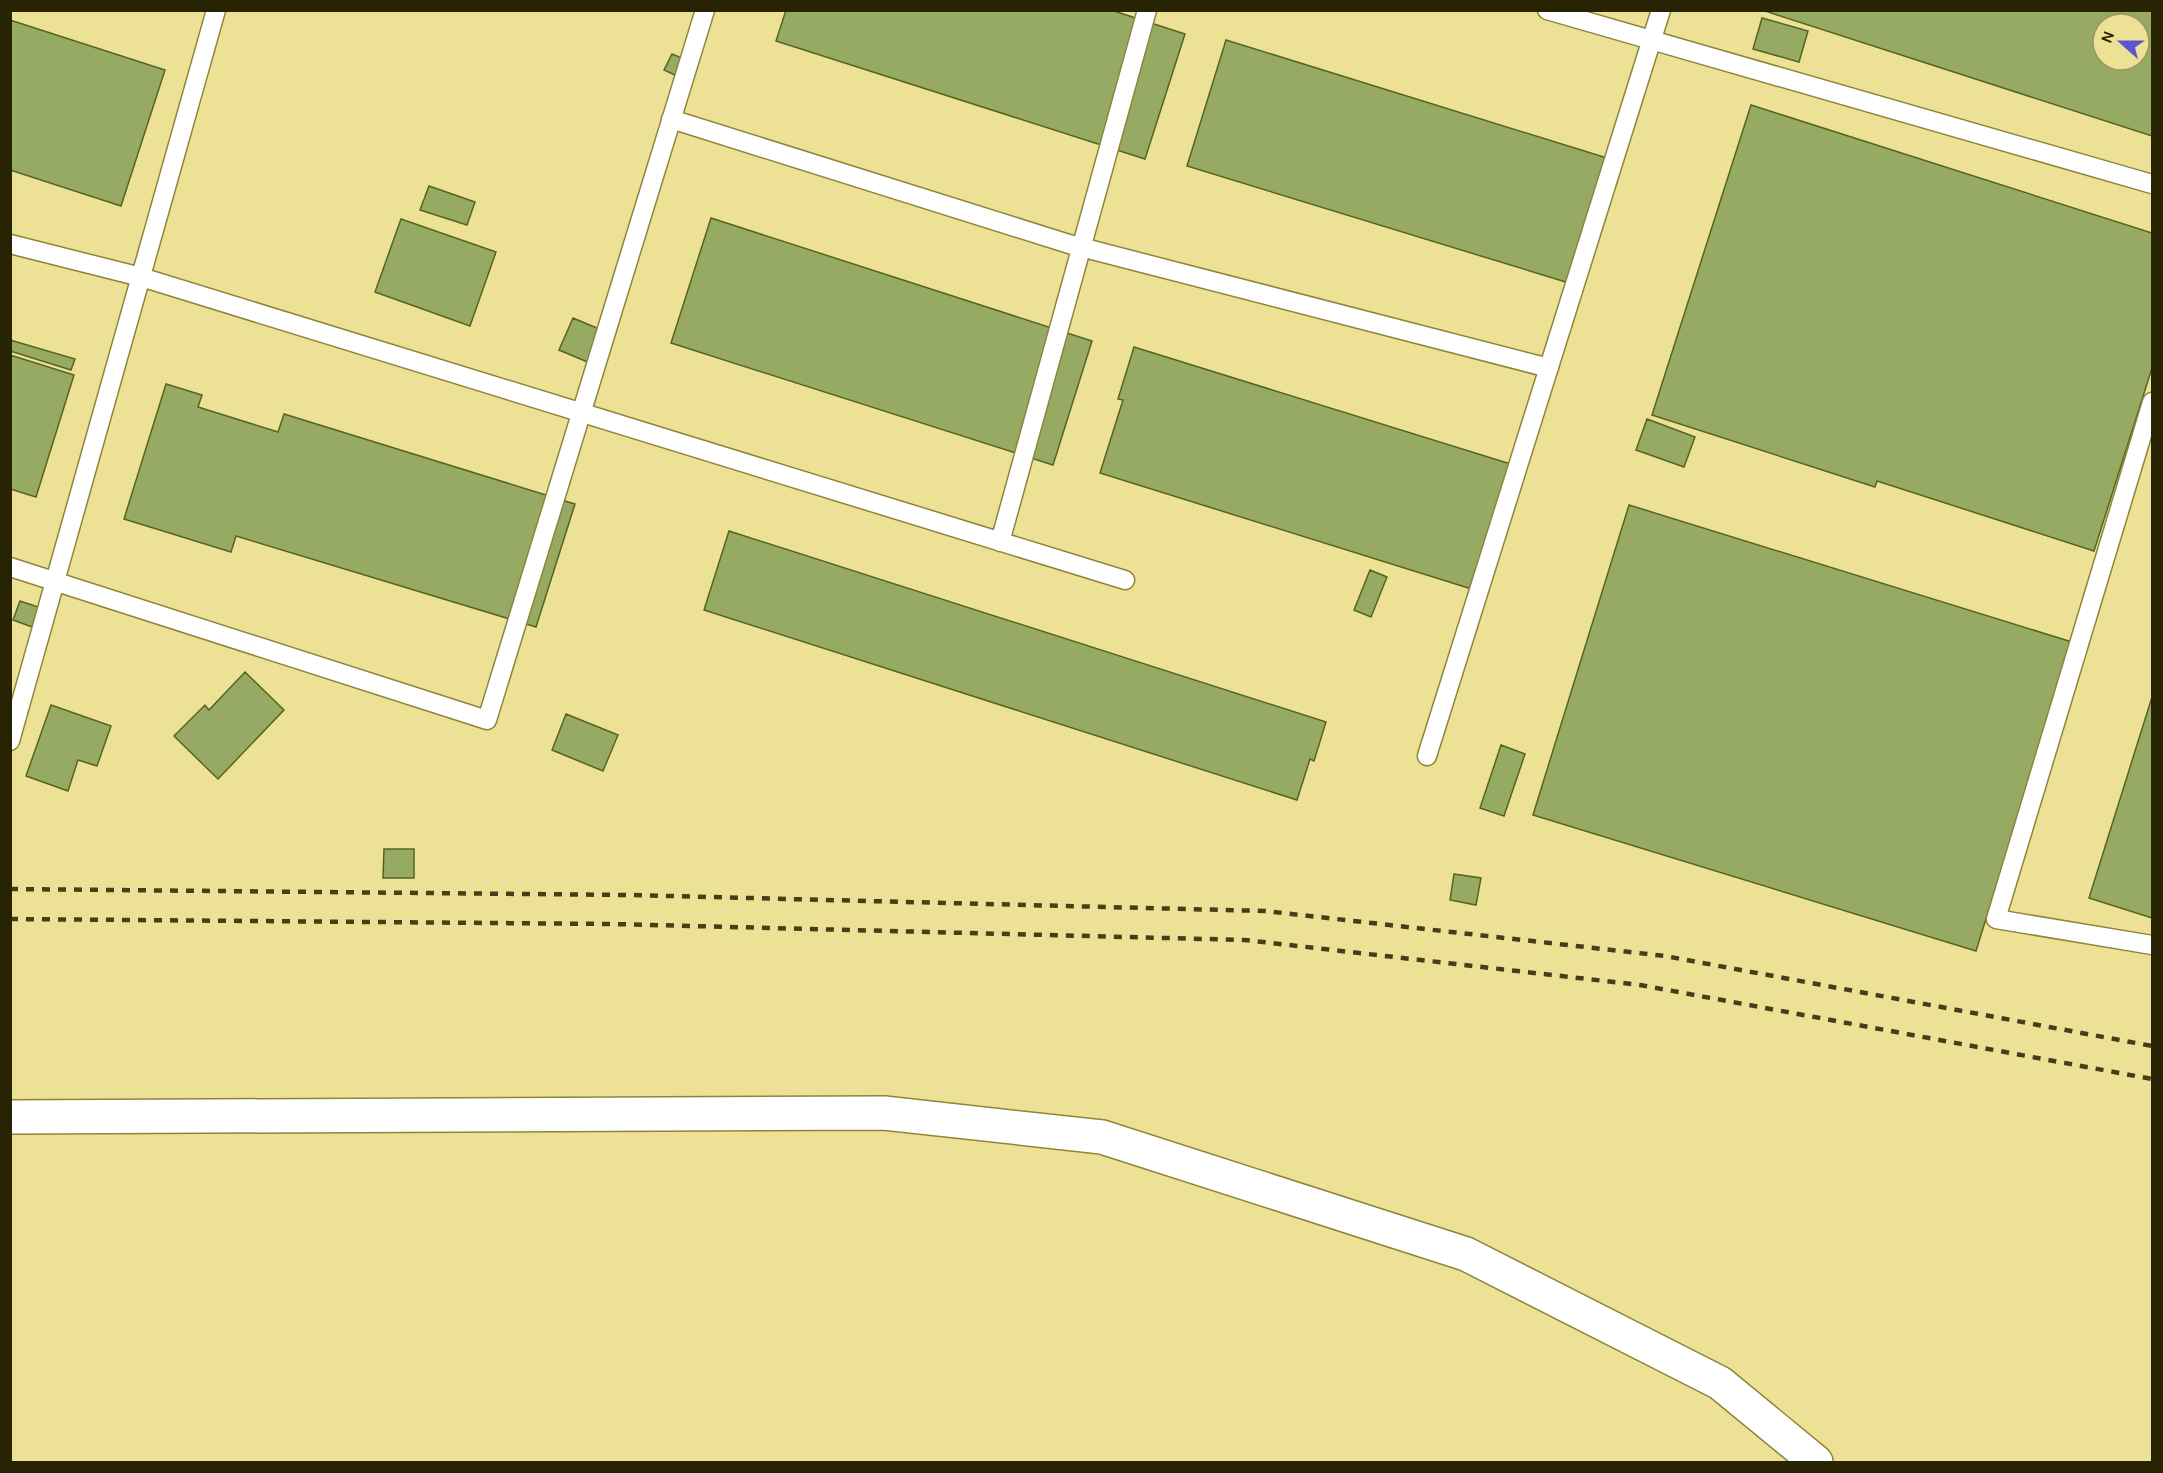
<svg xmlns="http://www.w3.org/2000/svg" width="2163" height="1473" viewBox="0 0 2163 1473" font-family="Karla,sans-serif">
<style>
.building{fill:#97aa63;stroke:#55651e;stroke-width:1.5;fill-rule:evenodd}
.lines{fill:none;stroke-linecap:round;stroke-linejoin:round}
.service-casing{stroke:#8f853a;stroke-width:21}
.minor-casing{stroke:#8f853a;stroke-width:36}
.service{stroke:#fff;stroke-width:18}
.minor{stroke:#fff;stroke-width:33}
.rail{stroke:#453f18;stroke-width:4.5;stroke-dasharray:8 8;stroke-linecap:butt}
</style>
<rect width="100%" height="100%" fill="#ece195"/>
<!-- building -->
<path class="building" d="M786 10H1111L1185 34 1145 159 776 41Z
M1765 10H2152V136L1765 11ZM2103 24H2139V60H2103Z
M1762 18 1808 31 1799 62 1753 49Z
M10 20 165 70 121 206 10 170Z
M1226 40 1607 158 1569 283 1187 166Z
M672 54 691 62 683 79 664 70Z
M1751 105 2152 233V368L2094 551 1877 481 1875 487 1652 415Z
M429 186 475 202 467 225 420 210Z
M711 218 1092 341 1053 465 671 343Z
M401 219 496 252 470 326 375 292Z
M573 318 611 334 597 366 559 350Z
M10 340 75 359 71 370 10 351Z
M1134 347 1517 466 1478 591 1100 473 1123 400 1118 399Z
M10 355 74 375 36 497 10 489Z
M166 384 202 395 198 407 278 432 284 414 575 504 536 627 236 536 231 552 124 519Z
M1647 419 1695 437 1684 467 1636 450Z
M1629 505 2072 642 1976 951 1533 815Z
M729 531 1326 722 1314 761 1310 759 1297 800 704 610Z
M1370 570 1387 577 1371 617 1354 610Z
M20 601 38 607 32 627 13 620Z
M245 672 284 710 218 779 174 736 205 705 209 710Z
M2152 697V918L2089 898Z
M51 705 111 726 97 766 78 760 68 791 26 776Z
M566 714 618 735 603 771 552 750Z
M1501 745 1525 754 1504 816 1480 808Z
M384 849H414V878H383Z
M1454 874 1481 878 1476 905 1450 900Z"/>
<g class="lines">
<!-- service casing -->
<g class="service-casing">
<path id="service" d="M1547 10 2152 184
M671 119 1069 244 1549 368
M10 244 141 277 1125 580
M2152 402 1996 919 2152 945
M1000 542 1147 10
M10 567 487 720 705 10
M10 741 216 10
M1427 756 1661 10"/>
</g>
<!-- minor casing -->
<g class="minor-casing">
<path id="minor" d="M10 1117 884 1113 1102 1137 1466 1254 1720 1383 1816 1462"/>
</g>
<!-- service -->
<use href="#service" class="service"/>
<!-- minor -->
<use href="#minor" class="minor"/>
<!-- rail -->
<path class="rail" d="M10 889 630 895 1265 911 1665 956 2152 1046
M10 919 613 924 1245 940 1640 985 2152 1079"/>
</g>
<!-- border -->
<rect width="2163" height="1473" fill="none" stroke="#282303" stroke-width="24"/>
<!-- north arrow -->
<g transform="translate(2121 42) rotate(291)"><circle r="28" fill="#ece195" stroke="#9e955b" stroke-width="1.5"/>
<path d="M0-4.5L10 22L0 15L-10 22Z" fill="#5d55cd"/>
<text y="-9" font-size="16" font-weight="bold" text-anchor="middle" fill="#282303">N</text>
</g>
</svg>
